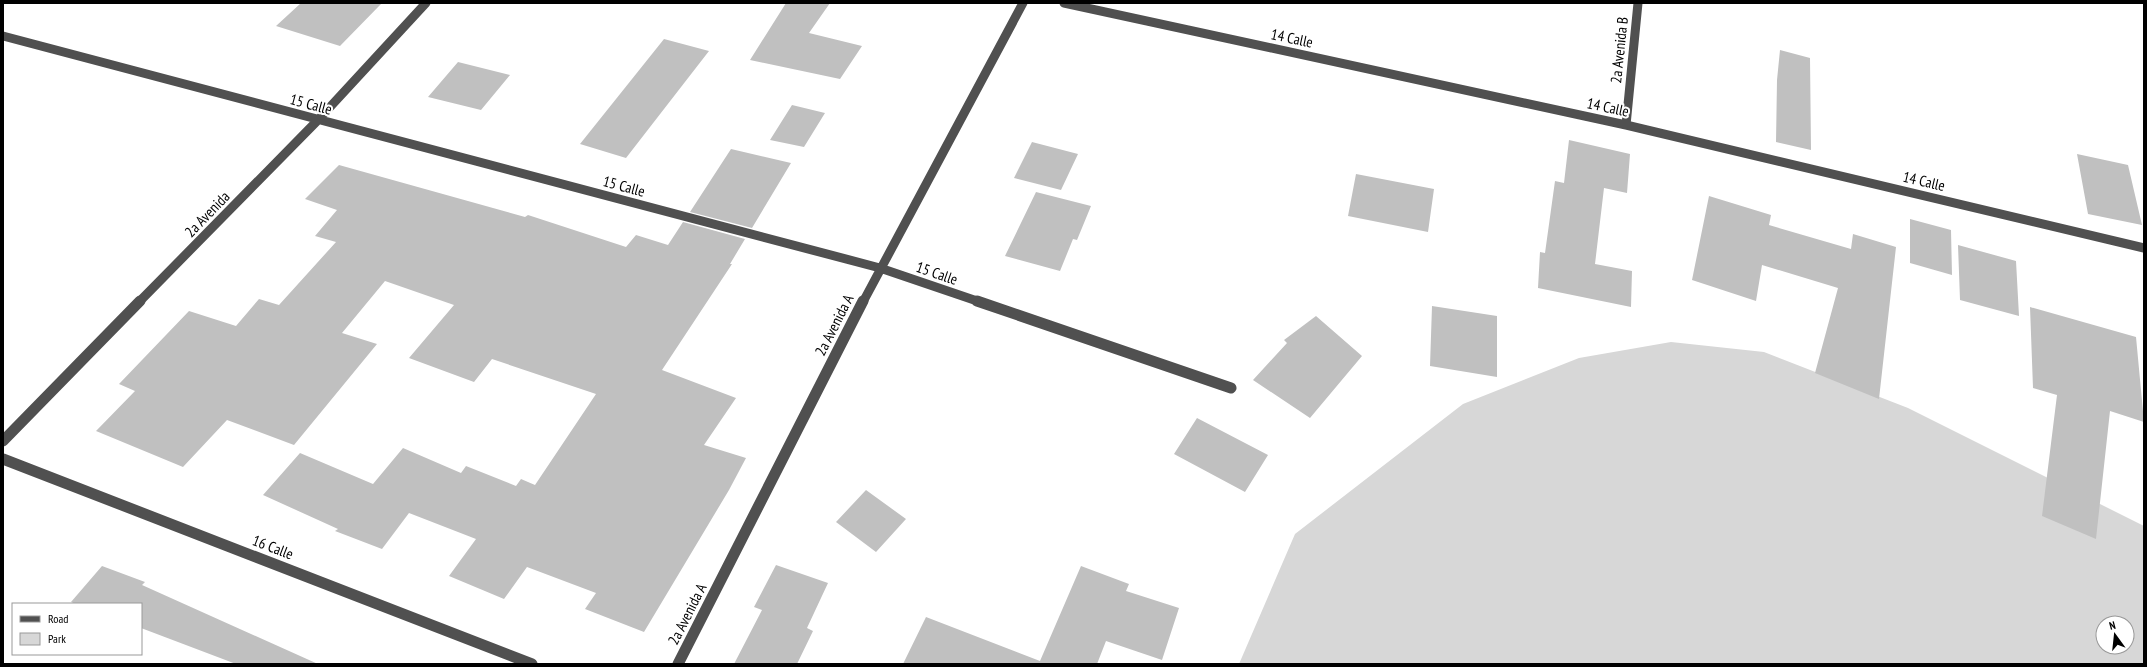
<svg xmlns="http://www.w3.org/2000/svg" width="2147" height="667" viewBox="0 0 2147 667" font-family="'PT Sans Narrow',sans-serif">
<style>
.green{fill:#d7d7d7;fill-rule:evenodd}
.building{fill:#c0c0c0}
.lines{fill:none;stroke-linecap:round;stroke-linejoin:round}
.minor-far1{stroke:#505050;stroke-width:9}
.minor{stroke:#505050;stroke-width:11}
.labels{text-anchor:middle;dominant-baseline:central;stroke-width:4;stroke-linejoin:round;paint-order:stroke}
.street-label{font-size:15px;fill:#000;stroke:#fff}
</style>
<rect width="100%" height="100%" fill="#fff"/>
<!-- green -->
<path class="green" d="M1671 342 1764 352 1908 408 2144 526V664H1239L1295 534 1463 404 1579 358ZM2103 623H2127V647H2103Z"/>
<!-- building -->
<path class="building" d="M301 3H382L340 46 276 26Z
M786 3H830L809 33 862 46 840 79 750 60Z
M664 39 709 51 626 158 580 144Z
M1780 50 1810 58 1811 150 1776 142 1777 80Z
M458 62 510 75 481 110 428 97Z
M792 105 825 113 804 147 770 140Z
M1569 140 1630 154 1627 193 1604 188 1595 264 1632 271 1631 307 1538 288 1540 252 1545 253 1555 181 1564 183Z
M1032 142 1078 154 1061 190 1014 178Z
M731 149 791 163 752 228 690 212Z
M2077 154 2128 165 2142 225 2088 214Z
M339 165 525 217 528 215 626 247 636 235 668 245 683 222 745 239 730 264H732L662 370 736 398 704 445 746 458 729 490 644 632 585 609 596 593 527 567 504 599 449 576 476 539 409 513 382 549 335 531 338 529 263 495 300 453 373 484 403 448 461 473 466 466 516 486 521 479 535 485 596 394 492 359 474 382 409 358 454 305 385 281 342 333 377 344 294 445 227 420 183 467 96 431 135 391 119 384 189 311 236 326 259 299 279 305 336 242 315 236 337 210 305 199Z
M1356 174 1434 189 1428 232 1348 216Z
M1036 192 1091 206 1077 240 1073 239 1060 271 1005 256Z
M1709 196 1771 215 1769 225 1851 249 1853 234 1896 247 1879 399 1815 373 1838 288 1762 265 1756 301 1692 280Z
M1910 219 1951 230 1952 275 1910 263Z
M1958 245 2016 261 2019 316 1960 300Z
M1432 306 1497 316V377L1430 366Z
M2030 307 2136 337 2144 422 2110 411 2096 539 2042 516 2057 395 2033 388Z
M1316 316 1362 356 1310 418 1253 380 1287 343 1284 340Z
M1197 418 1268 455 1245 492 1174 454Z
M866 490 906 519 876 552 836 522Z
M776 565 828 583 807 628 813 631 797 664H734L762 610 754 607Z
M102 566 145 582 142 585 318 664H236L141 628V604H76L71 602Z
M1081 566 1129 584 1126 591 1179 608 1162 660 1106 641 1097 664H903L926 617 1040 661Z"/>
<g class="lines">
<!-- minor-far1 -->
<path class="minor-far1" d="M1064 3 1626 125 2144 248
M3 36 880 268 980 302
M1626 125 1638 3
M139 302 318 120 426 3
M863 302 1023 3"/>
<!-- minor -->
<path class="minor" d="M977 301 1231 388
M3 441 140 301
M3 459 532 664
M678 664 863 301"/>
</g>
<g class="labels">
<!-- street labels -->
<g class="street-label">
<text transform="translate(1292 38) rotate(12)">14 Calle</text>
<text transform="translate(1619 50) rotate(-84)">2a Avenida B</text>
<text transform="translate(311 104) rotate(15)">15 Calle</text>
<text transform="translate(1608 107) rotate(12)">14 Calle</text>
<text transform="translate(1924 181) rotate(13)">14 Calle</text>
<text transform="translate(624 186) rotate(15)">15 Calle</text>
<text transform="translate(207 214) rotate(-46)">2a Avenida</text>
<text transform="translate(937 273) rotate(19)">15 Calle</text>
<text transform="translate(834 325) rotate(-63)">2a Avenida A</text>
<text transform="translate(273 547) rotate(21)">16 Calle</text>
<text transform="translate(687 614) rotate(-63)">2a Avenida A</text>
</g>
</g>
<!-- border -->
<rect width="2147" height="667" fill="none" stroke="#000000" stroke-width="8"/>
<!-- legend -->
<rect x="12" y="603" width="130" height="52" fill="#ffffff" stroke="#999999"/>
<rect x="20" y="616" width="20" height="6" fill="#505050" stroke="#999999"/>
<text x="48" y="623" font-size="12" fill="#000000">Road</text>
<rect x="20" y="633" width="20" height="12" fill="#d7d7d7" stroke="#999999"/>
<text x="48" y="643" font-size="12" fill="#000000">Park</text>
<!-- north arrow -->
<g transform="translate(2115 635) rotate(345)"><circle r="19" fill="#ffffff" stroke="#999999"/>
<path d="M0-3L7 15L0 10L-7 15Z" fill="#000000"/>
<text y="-6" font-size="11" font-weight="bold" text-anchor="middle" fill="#000000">N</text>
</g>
</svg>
